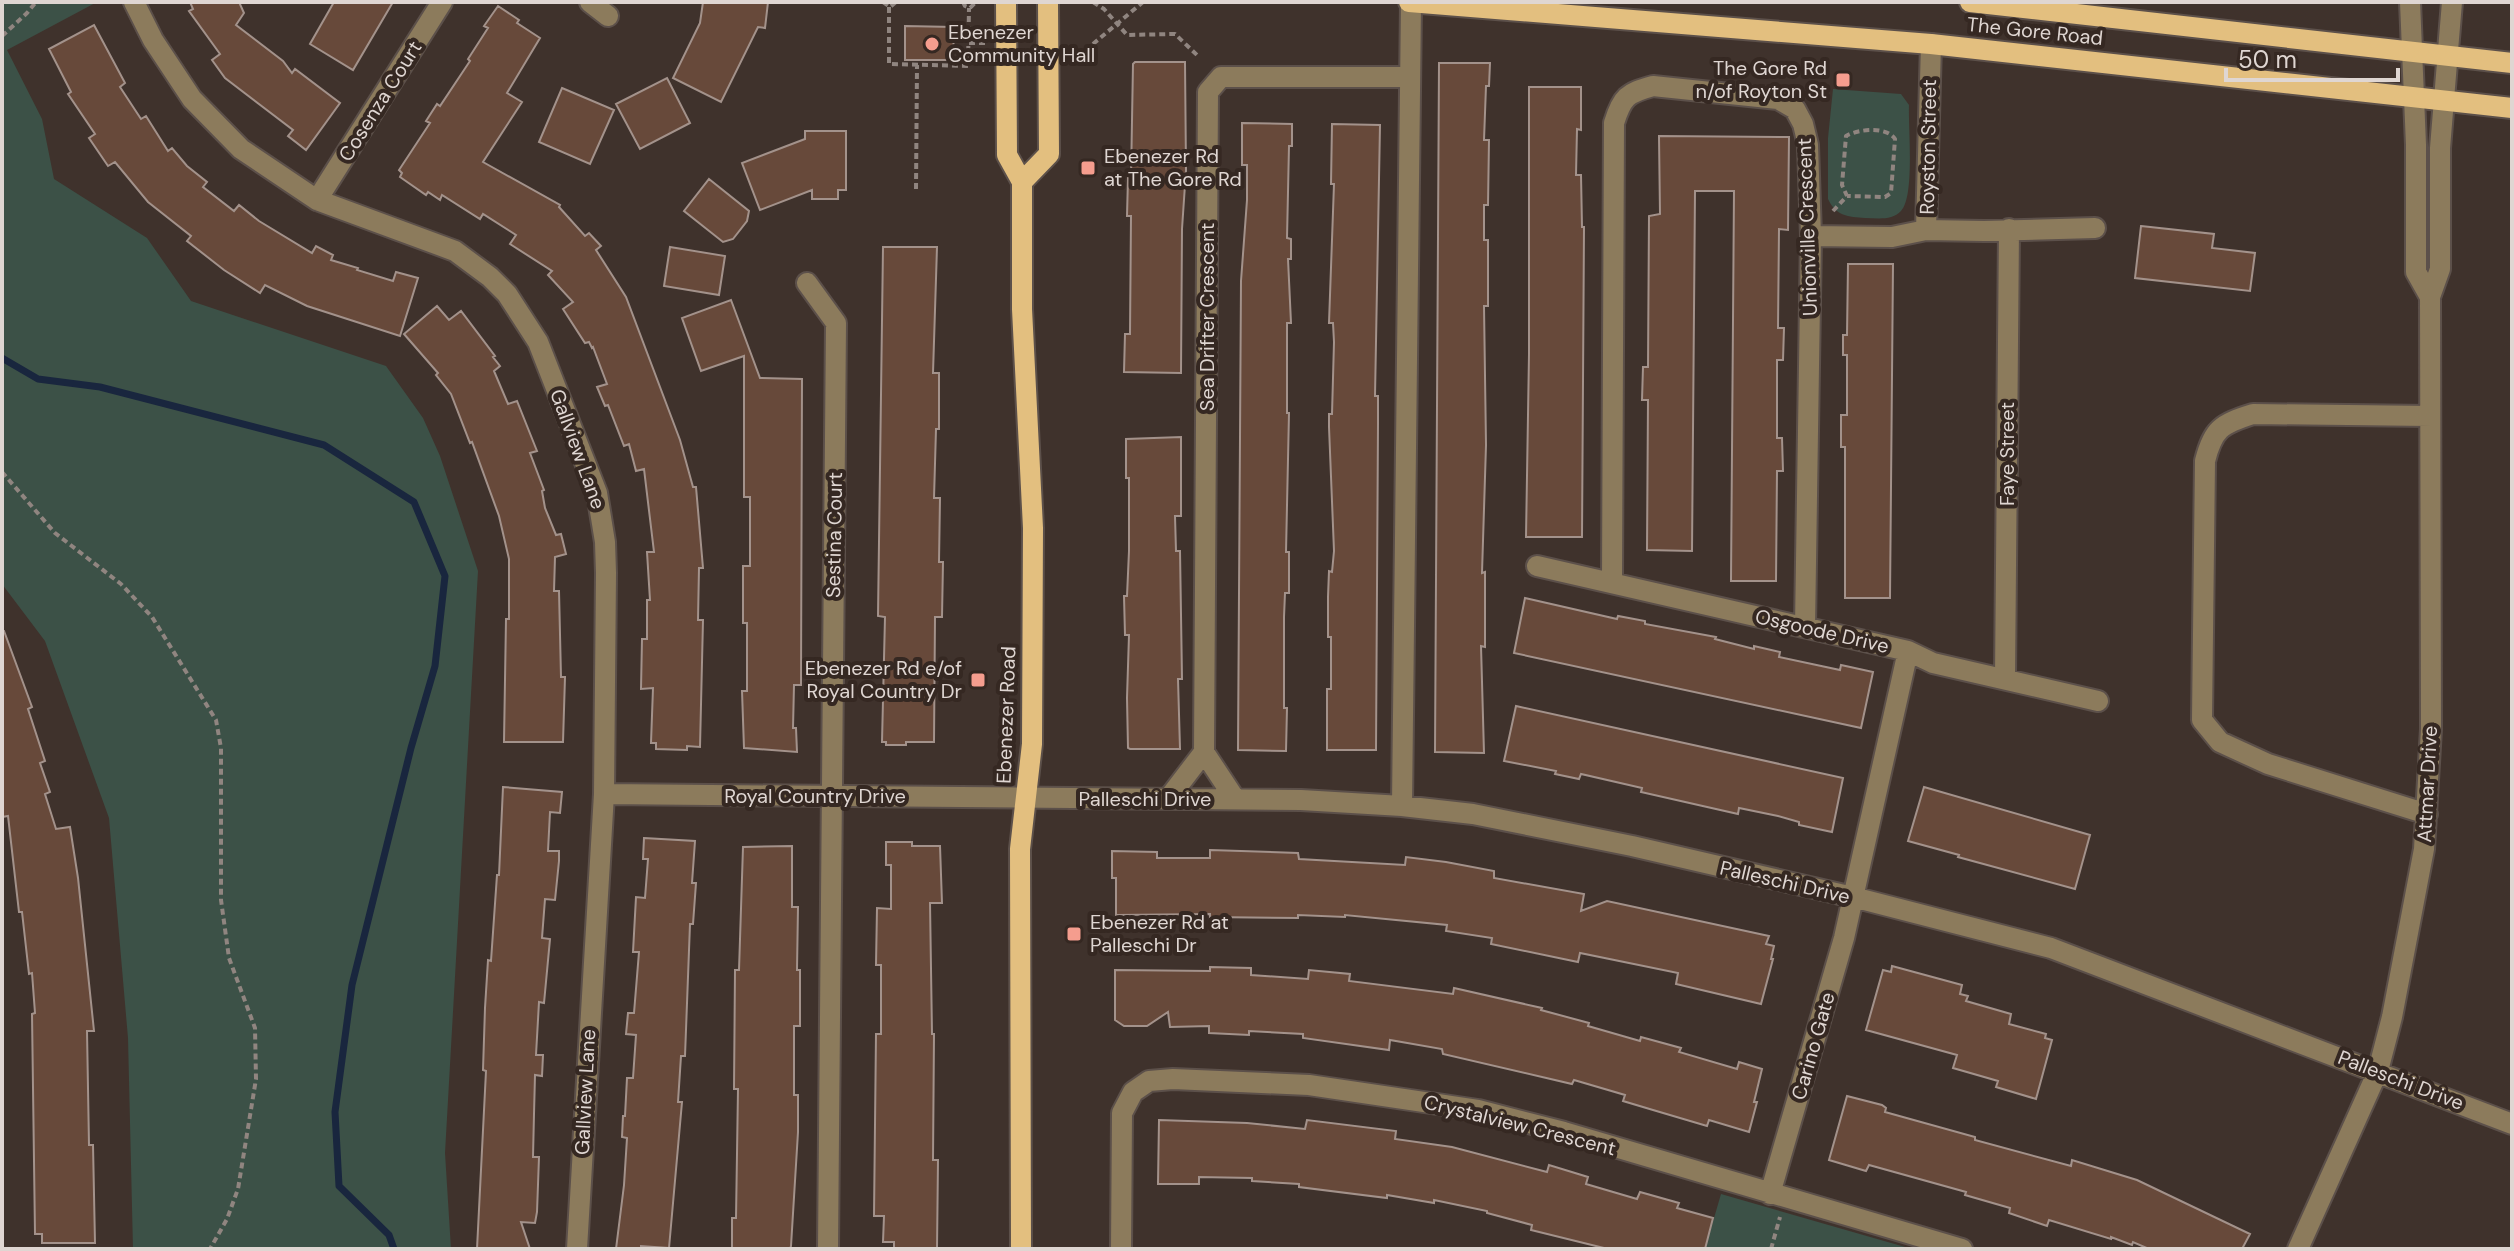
<svg xmlns="http://www.w3.org/2000/svg" width="2514" height="1251" viewBox="0 0 2514 1251" font-family="'DM Sans',sans-serif">
<style>
.green{fill:#3c5147}
.lines{fill:none;stroke-linecap:round;stroke-linejoin:round}
.stream{stroke:#19263e;stroke-width:7}
.building{fill:#67493a;stroke:#a3928b;stroke-width:2}
.minor-casing{stroke:#5c504a;stroke-width:24}
.major-casing{stroke:#5c504a;stroke-width:24}
.path{stroke:#908580;stroke-width:4;stroke-dasharray:6 4;stroke-linecap:butt}
.minor{stroke:#8c7b5c;stroke-width:20}
.major{stroke:#e3bf7f;stroke-width:20}
.poi-dot{fill:#f59d8e;stroke:#352822;stroke-width:3}
.labels{text-anchor:middle;dominant-baseline:central;stroke-width:8;stroke-linejoin:round;paint-order:stroke}
.street-label{font-size:20px;fill:#dfd6d2;stroke:#352822}
.poi-label{font-size:20px;fill:#dfd6d2;stroke:#352822;text-anchor:start}
</style>
<rect width="100%" height="100%" fill="#3f322c"/>
<!-- green -->
<path class="green" d="M2 2H97L7 50 42 119 54 179 147 238 191 301 386 366 423 418 440 456 478 571 445 1153 451 1249H133L128 1038 109 818 45 641 2 584Z
M1833 89 1901 94 1909 105C1908 127 1915 197 1901 211 1892 221 1877 218 1865 218 1848 217 1836 216 1828 199V138Z
M1721 1194 1912 1249H1705Z"/>
<g class="lines">
<!-- stream -->
<path class="stream" d="M2 358 38 379 100 387 324 445 414 502 445 576 435 666 411 748 352 985 335 1112 339 1186 389 1235 394 1249"/>
</g>
<!-- building -->
<path class="building" d="M190 2H239L244 13 236 25 283 61 292 73 295 69 340 103 306 150 288 136 293 130 225 78 212 60 220 54 189 11 193 9Z
M334 2H393L353 70 310 44Z
M703 2H768L765 28 758 27 721 102 673 78 700 23Z
M498 6 519 20 517 23 540 38 507 93 522 102 483 162 560 205 559 207 585 236 589 233 601 246 596 250 626 297 680 440 693 487H696L703 568H699L698 620H703L700 747 687 746V750L656 749V743H651L653 688 641 689 642 639H647V600H650L647 552H654L644 469 636 471 629 444 624 446 608 405 605 406 597 387 607 384 593 347 592 348 589 342 585 343 563 309 573 302 548 275 552 271 510 244 516 235 483 214 480 219 442 195 440 200 428 192 426 195 400 177 402 173 399 170 430 123 426 121 437 104 440 106 470 61 468 59 488 28 484 26Z
M94 25 125 83 120 87 141 119 146 116 168 151 172 148 187 166 207 182 203 187 234 211 239 205 259 221 312 253 316 246 333 255 331 260 358 268 357 270 393 281 396 272 418 278 400 336 307 306 265 285 260 293 224 270 187 241 191 236 148 202 115 162 108 166 89 138 95 134 68 94 71 92 49 49Z
M905 26 954 27 953 60H905Z
M1135 62H1185L1186 170 1182 229 1181 373 1124 372 1125 334H1130L1131 216H1127L1128 178H1131L1133 64Z
M1439 63H1490L1489 86H1486L1484 140H1489L1488 205H1484V240H1488V306H1484L1486 445 1482 573 1485 572V647L1481 646 1484 753 1435 752Z
M667 78 690 123 640 149 616 104Z
M1529 87H1581V130L1577 129 1576 175H1581L1582 227H1584L1582 537H1526L1529 354Z
M562 88 614 110 590 164 539 142Z
M1242 123 1292 124V146H1289L1287 238 1291 239V259H1288L1291 323H1287V413H1289L1286 552H1289V593H1285L1284 617V708H1287L1286 751 1238 750 1241 281 1247 200V165H1242Z
M1332 124 1380 125 1375 396H1378V424L1376 750H1327V689H1331V637H1328V597L1329 571 1332 572 1334 551 1329 427V414H1332L1334 342 1333 323H1329L1334 184H1331Z
M805 131H846V190H838V199H812V190L760 210 742 163 805 139Z
M1659 136 1789 137 1788 230 1779 229 1778 328H1784L1783 360H1777V438H1782L1783 471H1777L1776 581H1731L1734 191H1695L1692 551 1647 550 1648 400H1642L1643 367H1648L1649 216 1660 214Z
M709 179 749 211 747 221 733 239 723 242 684 211Z
M2141 226 2214 234 2212 248 2255 253 2250 291 2135 278Z
M670 247 725 256 719 295 664 286Z
M883 247H937L933 373H939V429H936L934 498H940L939 562H943L942 617H935L934 742H906V745H886V742H882L885 617 878 616Z
M1848 264H1893L1890 598H1845V447H1841V415H1847V355H1843V335H1847Z
M731 300 760 378 802 379 801 685H794L793 728H796L797 752 744 748 742 691H747V623H743V566H750V497H744V356L701 371 682 318Z
M437 306 449 320 461 311 495 356 493 357 500 366 494 371 508 404 517 401 537 451 530 453 544 490 542 491 545 508 556 535 561 534 566 554 555 557 554 591H559L561 677H565L563 742H504L506 619H509V559L499 516 472 442 470 443 451 394 436 375 438 373 404 334Z
M1181 437V516H1175L1176 551H1180L1182 679H1178L1180 749H1130L1128 748 1127 698 1129 635H1125L1124 596H1127L1129 551V478H1126V439Z
M1525 598 1617 619 1618 616 1645 621V624L1716 637 1715 639 1754 649V646L1780 652 1779 657 1840 670 1841 665 1873 672 1861 728 1514 653Z
M2 631H4L32 707 28 709 45 761 40 763 50 792 45 794 56 829 70 827 78 878 94 1031H87L89 1145H93L95 1243H42V1234H35L32 1014 35 1013 32 973 29 974 22 912H19L8 816 2 817Z
M1516 706 1843 778 1832 832 1799 825V822L1778 816 1739 808 1738 814 1641 792 1642 788 1581 774 1579 779 1555 774 1556 771 1504 761Z
M503 787 562 792 560 813 550 812 548 851H559V861L555 900 545 899 542 938 550 939 544 1003 539 1002 536 1055H543L542 1076 535 1075 534 1114 533 1157H539L537 1212 535 1223 521 1222 530 1249H477L486 1071 483 1070 485 1008 488 960 491 961 497 875H499Z
M1924 787 2090 835 2075 889 1958 857 1959 855 1908 841Z
M644 838 695 841 692 883H696L693 924H690L685 1056H681L678 1102H682L669 1248 641 1246V1249H616L624 1185 627 1138 622 1137 623 1116H625L627 1078H633L636 1035 626 1034 628 1013H634L639 952H633L636 897 645 898 648 859H643Z
M886 842H912V846H940L942 903H930L932 1034H934L933 1160H938L937 1249H894V1242H883L884 1216H874L876 1034H881V965H876L877 908 891 909V865H886Z
M792 846V907H798L797 970H800V1026H794V1095H798V1132L791 1246 790 1249H732V1218H736L738 1089H734L735 970H739L743 847Z
M1210 850 1298 853 1299 859 1405 865 1406 857 1446 862 1494 871V878L1584 894 1581 911 1607 901 1769 936 1766 944 1774 946 1771 959H1773L1761 1004 1676 984 1678 973 1580 953 1578 962 1491 944 1492 938 1446 931 1447 925 1345 915V917L1298 915V918L1210 917V914L1116 915V878H1112V851L1157 852V858H1210Z
M1892 966 1962 985 1960 994 1968 996 1966 1001 2011 1014 2009 1024 2046 1034 2045 1038 2052 1040 2036 1099 1996 1087 1998 1081 1953 1068 1957 1055 1866 1030 1883 970 1891 972Z
M1210 967 1251 968V975L1308 979 1309 970 1350 974 1349 981 1453 994 1454 988 1542 1008 1541 1010 1589 1023 1588 1026 1640 1041 1641 1037 1681 1048 1679 1052 1737 1069 1739 1062 1762 1069 1754 1102H1757L1749 1132 1709 1120 1707 1126 1653 1110 1623 1101 1625 1095 1574 1080 1572 1084 1443 1054 1442 1049 1390 1040 1389 1050 1303 1038V1034L1249 1031V1035L1209 1033V1026L1170 1027 1168 1012 1147 1026H1124L1115 1020V970L1210 971Z
M1847 1096 1882 1105 1886 1108 1885 1112 1975 1137V1140L2071 1166 2072 1160 2137 1180 2250 1234 2242 1249H2149L2133 1242 2132 1245 2111 1237V1239L2049 1220 2047 1226 2009 1213 2010 1208 1965 1195 1966 1192 1869 1165 1866 1171 1829 1160Z
M1159 1120 1247 1123 1305 1129 1307 1120 1396 1131 1395 1139 1452 1147 1547 1172 1549 1165 1588 1177 1586 1184 1637 1199 1640 1192 1679 1203 1677 1208 1713 1218 1705 1249H1608L1531 1230 1532 1225 1487 1213V1211L1434 1200V1203L1387 1195V1198L1299 1187V1184L1252 1181V1178L1199 1177V1184H1158Z"/>
<g class="lines">
<!-- minor casing -->
<g class="minor-casing">
<path id="minor" d="M134 2 153 40 192 99 241 149 317 200 455 251 490 277 507 294 538 342 597 493 605 542 606 573 604 794 577 1249
M590 2 608 16
M2410 2 2416 145V272L2430 297
M317 200 442 2
M1926 230 1931 44
M1811 236 1892 237 1926 230 1984 231 2095 228
M807 283 836 323 828 1249
M1537 566 1908 651 1844 938 1770 1194
M1612 582 1614 123C1622 97 1627 93 1653 86L1778 99 1795 109 1803 124 1808 145 1811 236 1805 627
M1908 651 1933 663 2098 701
M2005 678 2009 229
M604 794 1301 800 1402 806 1473 814 1632 846 1853 897 2051 948 2512 1124
M1168 799 1204 752
M1235 799 1204 752 1208 92 1221 77H1410
M1402 806 1411 2
M2427 814 2268 764 2220 742 2202 720 2205 461C2213 429 2221 424 2253 414L2430 416
M1121 1249 1122 1113 1133 1092 1149 1081 1173 1079 1309 1085 1478 1110 1564 1132 1962 1249
M2298 1249 2378 1071 2392 1017 2424 849 2431 729 2430 297 2440 269V148L2452 2"/>
</g>
<!-- major casing -->
<g class="major-casing">
<path id="major" d="M1006 2 1007 155 1022 182V309L1033 528 1032 744 1020 849 1021 1249
M1409 2 1931 44 2512 108
M1970 2 2512 63
M1022 182 1049 154 1048 2"/>
</g>
<!-- path -->
<path class="path" d="M883 2 890 7 896 2
M963 2 965 6 970 8 976 2
M1093 2 1104 9 1127 35 1175 34 1198 56
M889 7V64L968 66 969 8
M2 36 27 13 36 2
M969 43H986
M1093 44 1143 2
M916 189 917 65
M1833 211 1847 196 1842 185 1846 136C1858 129 1887 126 1895 139L1891 193 1885 197 1847 196
M2 472 55 533 121 584 152 617 216 720 221 748V900L229 958 255 1028 256 1079 238 1189 227 1219 210 1249
M1771 1249 1780 1217"/>
<!-- minor -->
<use href="#minor" class="minor"/>
<!-- major -->
<use href="#major" class="major"/>
</g>
<!-- markers -->
<g class="poi-dot">
<circle cx="932" cy="44" r="8"/>
<rect x="1835" y="72" width="16" height="16" rx="4"/>
<rect x="1080" y="160" width="16" height="16" rx="4"/>
<rect x="970" y="672" width="16" height="16" rx="4"/>
<rect x="1066" y="926" width="16" height="16" rx="4"/>
</g>
<g class="labels">
<!-- street labels -->
<g class="street-label">
<text transform="translate(2035 31) rotate(6)">The Gore Road</text>
<text transform="translate(380 101) rotate(-58)">Cosenza Court</text>
<text transform="translate(1928 147) rotate(-89)">Royston Street</text>
<text transform="translate(1807 227) rotate(-92)">Unionville Crescent</text>
<text transform="translate(1207 317) rotate(-90)">Sea Drifter Crescent</text>
<text transform="translate(578 449) rotate(70)">Gallview Lane</text>
<text transform="translate(2007 454) rotate(-90)">Faye Street</text>
<text transform="translate(834 535) rotate(-89)">Sestina Court</text>
<text transform="translate(1822 631) rotate(13)">Osgoode Drive</text>
<text transform="translate(1006 715) rotate(-88)">Ebenezer Road</text>
<text transform="translate(2427 784) rotate(-87)">Attmar Drive</text>
<text x="815" y="796">Royal Country Drive</text>
<text x="1145" y="799">Palleschi Drive</text>
<text transform="translate(1785 882) rotate(13)">Palleschi Drive</text>
<text transform="translate(1813 1046) rotate(-74)">Carino Gate</text>
<text transform="translate(2401 1080) rotate(21)">Palleschi Drive</text>
<text transform="translate(585 1092) rotate(-87)">Gallview Lane</text>
<text transform="translate(1520 1125) rotate(14)">Crystalview Crescent</text>
</g>
<!-- poi labels -->
<g class="poi-label">
<text x="948" y="32">Ebenezer<tspan x="948" dy="23">Community Hall</tspan></text>
<text x="1827" y="68" text-anchor="end">The Gore Rd<tspan x="1827" dy="23">n/of Royton St</tspan></text>
<text x="1104" y="156">Ebenezer Rd<tspan x="1104" dy="23">at The Gore Rd</tspan></text>
<text x="962" y="668" text-anchor="end">Ebenezer Rd e/of<tspan x="962" dy="23">Royal Country Dr</tspan></text>
<text x="1090" y="922">Ebenezer Rd at<tspan x="1090" dy="23">Palleschi Dr</tspan></text>
</g>
</g>
<!-- border -->
<rect width="2514" height="1251" fill="none" stroke="#dfd6d2" stroke-width="8"/>
<!-- scale -->
<path d="M2226 68v12h172v-12" fill="none" stroke="#dfd6d2" stroke-width="4"/>
<text x="2238" y="68" font-size="24" fill="#dfd6d2" stroke="#352822" stroke-width="6" paint-order="stroke">50 m</text>
</svg>
